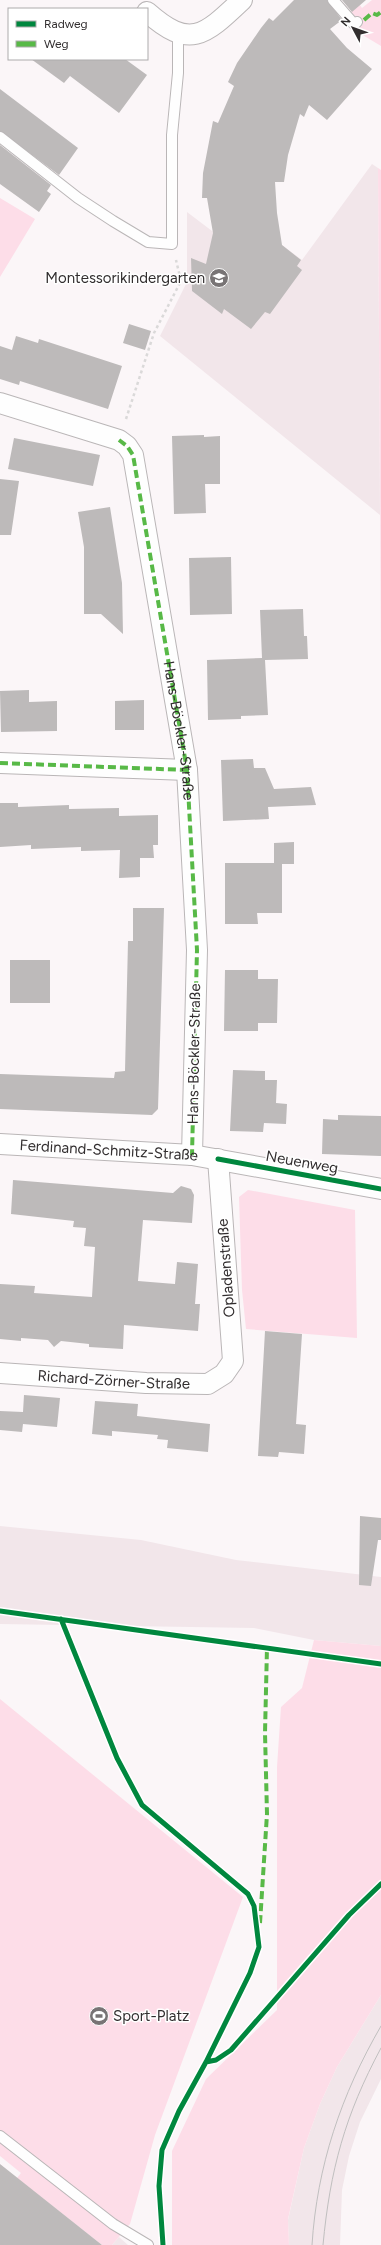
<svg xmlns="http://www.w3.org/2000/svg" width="381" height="2245" viewBox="0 0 381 2245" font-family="Figtree,sans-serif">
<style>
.built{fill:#f2e6ea}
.green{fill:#fddde8}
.building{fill:#bdbaba}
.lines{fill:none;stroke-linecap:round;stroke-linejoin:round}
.service-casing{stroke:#bab6b7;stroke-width:12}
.minor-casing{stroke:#bab6b7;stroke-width:22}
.path{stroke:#dad9d9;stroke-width:2.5;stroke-dasharray:3 3;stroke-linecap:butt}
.service{stroke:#fefefe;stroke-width:10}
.minor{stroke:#fefefe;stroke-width:20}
.tram{stroke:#c0bfbf;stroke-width:1}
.quiet{stroke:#58b947;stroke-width:4;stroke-dasharray:8 4;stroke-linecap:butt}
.cycleway-casing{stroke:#fff;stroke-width:8}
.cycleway{stroke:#00873e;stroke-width:5}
.labels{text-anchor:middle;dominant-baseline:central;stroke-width:3;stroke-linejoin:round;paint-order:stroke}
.poi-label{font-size:15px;fill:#322e2f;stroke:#fff;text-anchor:end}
.street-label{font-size:15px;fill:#322e2f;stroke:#fff}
</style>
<rect width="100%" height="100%" fill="#fbf6f8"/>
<!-- built -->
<path class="built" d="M372 164 378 168 380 515 160 336 187 282V212L245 256 282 245 302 260Z
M0 1526 141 1540 236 1560 381 1577V1646L314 1640 254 1628 0 1624Z
M381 1995V2079L360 2122 349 2156 342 2190 340 2245H289L288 2220 304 2148 320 2104 337 2067Z
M119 2237 128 2245H112Z"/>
<!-- green -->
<path class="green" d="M372 0H381V46L356 31 363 24 351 12 360 5 362 8Z
M378 168 381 170V655Z
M0 198 35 219 0 277Z
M248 1190 355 1210 357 1338 246 1329 242 1290 239 1197Z
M314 1640 381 1646V1995L337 2067 320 2104 304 2148 288 2219 289 2245H172V2151L206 2079 277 2010V1767L281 1707 302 1688Z
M0 1699 243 1897 155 2135 130 2224 112 2245H102L17 2178 21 2173 0 2156Z"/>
<!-- building -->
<path class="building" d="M294 0H327L342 20 330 29 347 48 372 69 327 120 309 105 304 117 300 114 288 155 284 182H275L277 213 282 245 301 260 297 266 302 270 270 314 265 312 251 329 224 309 222 314 192 291 191 258 206 264 213 233 207 198H202L203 173 213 121 218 123 234 86 228 82 237 63 261 28 269 18 273 21Z
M342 0H366L352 12Z
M31 59H125L147 75 119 113 70 76 64 83Z
M0 89 78 148 59 175 0 131Z
M0 145 51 185 47 191 51 194 39 212 0 184Z
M129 324 151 331 145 350 123 343Z
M16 336 38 343 39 339 122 366 108 409 20 381 19 385 0 379V346L12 350Z
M204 435V437L220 436V484H205L206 513 174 514 172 436Z
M14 438 100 455 93 486 8 469Z
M0 479 19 481 11 535H0Z
M110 507 122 583 123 634 101 614H84V547L78 512Z
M231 557 232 614 190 615 189 558Z
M303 609 304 636H307L308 659 265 660 268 715 241 716V719L208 720 207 660 262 658 260 610Z
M29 690V702L57 701V731L1 732 0 691Z
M144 700V730H115V701Z
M253 759 254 768H265L274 789 311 787 316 805 268 807 269 819 223 821 221 760Z
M0 803H18V807L69 805V809L119 808V816L158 815V845H153L154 858H140V877L119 878 120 850 81 851V847L31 849V845L0 847Z
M294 842V864H282V913H257L258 924H225V863H274V843Z
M133 908H164L158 1109 152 1115 0 1109V1074L114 1078 115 1072 125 1071 128 941H133Z
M10 960H50V1003H10Z
M225 970H258V979H278L277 1023H258V1031H224Z
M233 1070 265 1071V1080H277L276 1103 287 1104 286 1124 264 1123 263 1132 230 1131Z
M338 1115 381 1116V1156L322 1154 323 1119 338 1120Z
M13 1180 173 1193 181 1186 191 1189 194 1195 192 1223 143 1220 138 1281 175 1284 177 1262 198 1264 195 1304H200L198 1331 124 1325 123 1349 89 1347V1344L61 1341 54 1347 48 1340 21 1338V1341L0 1339V1284L35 1286 34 1293 92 1297 95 1247 84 1246 86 1228 73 1227 74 1221 11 1214Z
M265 1331 302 1334 296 1424 306 1425 304 1454 279 1452 278 1457 258 1456Z
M24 1395 60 1398 57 1427 23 1424 22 1432 0 1430V1411L23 1412Z
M95 1401 138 1404 137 1416 210 1424 208 1452 167 1448 168 1440 157 1439 158 1435 112 1431V1436L92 1434Z
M360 1516 381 1518V1540H378L371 1586 359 1585Z
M0 2164 102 2245H0Z"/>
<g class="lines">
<!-- service casing -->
<g class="service-casing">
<path id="service" d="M333 0 354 24 357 22
M0 137 78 198 113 221 148 242 172 244V135L178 73V34
M0 2136 113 2224 148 2245"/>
</g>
<!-- minor casing -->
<g class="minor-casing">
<g id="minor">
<path d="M147 12C190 50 204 36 242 0"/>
<path id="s1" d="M0 403 119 440 127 446 133 455 187 770 197 950 192 1155"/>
<path d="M0 763 187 770"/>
<path id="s2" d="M0 1144 192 1155 381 1189"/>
<path id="s3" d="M0 1373 146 1383 208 1384 224 1374 233 1361 218 1159"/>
</g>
</g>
<!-- path -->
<path class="path" d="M126 419 154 333 181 281 176 260
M61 1619 381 1664"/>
<!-- service -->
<use href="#service" class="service"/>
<!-- minor -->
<use href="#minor" class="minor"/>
<!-- tram -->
<path class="tram" d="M312 2245C317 2166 341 2095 381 2026
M323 2245C330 2170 345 2115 381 2048"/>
<!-- quiet -->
<path class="quiet" d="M364 20 372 13 377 15 381 12
M119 440 127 446 133 455 187 770 197 950 192 1155
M0 763 187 770
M260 1923 267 1814 265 1733 267 1647"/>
<!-- cycleway casing -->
<g class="cycleway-casing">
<path id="cycleway" d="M218 1159 381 1189
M0 1611 381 1664
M61 1619 117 1758 142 1805 248 1894 254 1906 259 1947 250 1973 206 2062 179 2111 162 2150 159 2186 163 2245
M206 2062 216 2060 231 2050 349 1915 381 1884"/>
</g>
<!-- cycleway -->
<use href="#cycleway" class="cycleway"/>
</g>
<!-- icons -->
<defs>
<g id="school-disc" transform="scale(1)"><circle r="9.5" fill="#787475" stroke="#fff"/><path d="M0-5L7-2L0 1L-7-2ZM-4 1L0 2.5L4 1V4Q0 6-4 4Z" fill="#fff"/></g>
<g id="stadium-disc" transform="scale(1)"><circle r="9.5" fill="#787475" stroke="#fff"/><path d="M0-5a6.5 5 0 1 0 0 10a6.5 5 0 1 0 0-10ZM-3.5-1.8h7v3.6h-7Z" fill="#fff"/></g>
</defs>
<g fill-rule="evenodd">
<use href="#school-disc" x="219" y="278"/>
<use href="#stadium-disc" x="99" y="2016"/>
</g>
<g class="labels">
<!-- poi labels -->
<g class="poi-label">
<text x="205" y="278">Montessorikindergarten</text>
<text x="113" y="2016" text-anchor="start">Sport-Platz</text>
</g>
<!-- street labels -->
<g class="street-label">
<text stroke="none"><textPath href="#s1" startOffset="425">Hans-Böckler-Straße</textPath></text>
<text transform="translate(194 1054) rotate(-89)">Hans-Böckler-Straße</text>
<text stroke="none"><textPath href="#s2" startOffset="109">Ferdinand-Schmitz-Straße</textPath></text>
<text transform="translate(302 1162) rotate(10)">Neuenweg</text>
<text transform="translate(226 1268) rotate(-94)">Opladenstraße</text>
<text stroke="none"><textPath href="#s3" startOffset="114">Richard-Zörner-Straße</textPath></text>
</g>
</g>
<!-- legend -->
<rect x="8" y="8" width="140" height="52" fill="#ffffff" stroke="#adabac"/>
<rect x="16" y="21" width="20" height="6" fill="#00873e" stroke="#adabac"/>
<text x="44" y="28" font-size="12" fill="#322e2f">Radweg</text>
<rect x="16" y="41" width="20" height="6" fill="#58b947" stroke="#adabac"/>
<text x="44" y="48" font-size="12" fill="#322e2f">Weg</text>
<!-- north arrow -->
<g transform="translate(353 28) rotate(311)" stroke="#ffffff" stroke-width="3" paint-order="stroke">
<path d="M0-3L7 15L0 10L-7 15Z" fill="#322e2f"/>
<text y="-6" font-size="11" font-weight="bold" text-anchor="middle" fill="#322e2f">N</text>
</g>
</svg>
